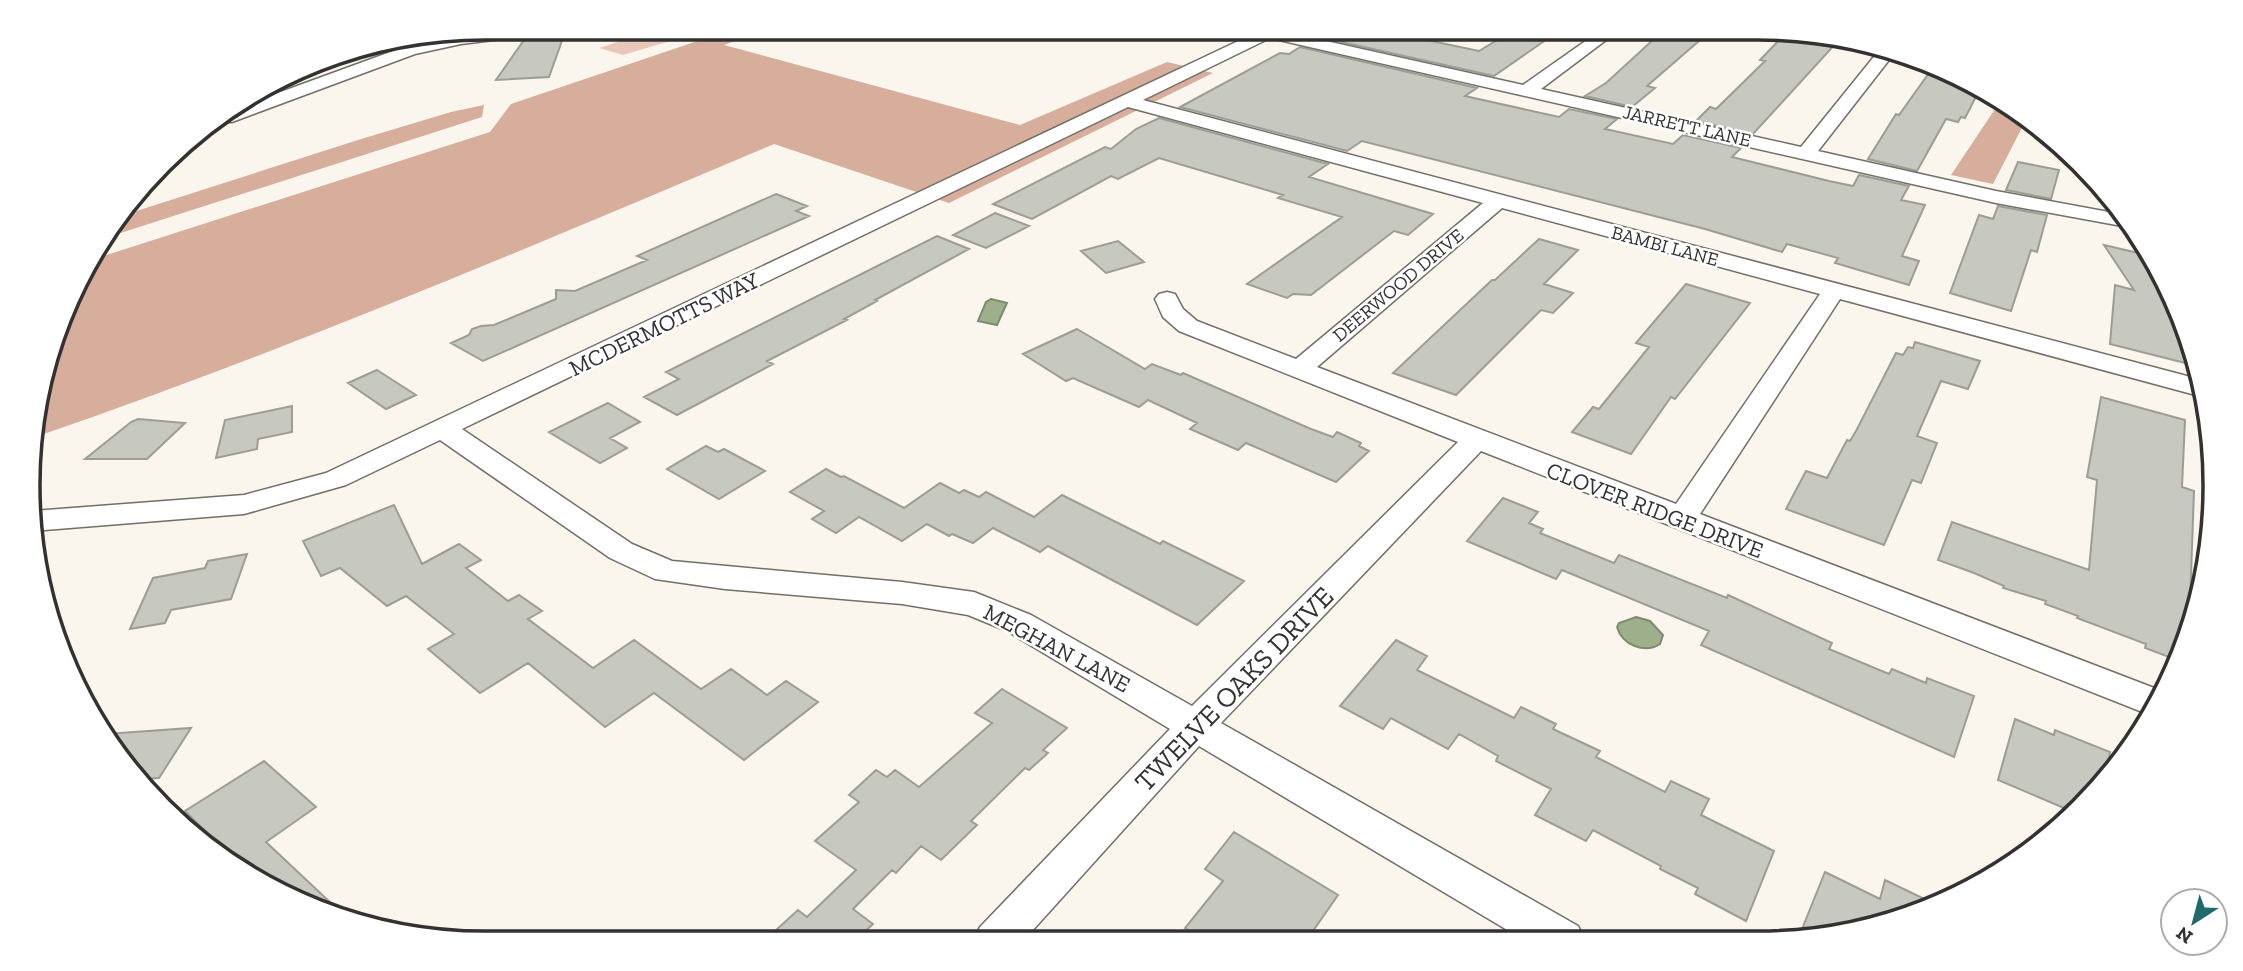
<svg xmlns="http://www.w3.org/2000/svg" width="2243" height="971" viewBox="0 0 2243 971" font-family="'Zilla Slab',serif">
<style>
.green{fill:#eac8b9}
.forest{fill:#d7ad9b}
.water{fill:#9db08b;stroke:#7e8a70;stroke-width:2}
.building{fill:#c7c8c0;stroke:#9c9d95;stroke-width:2}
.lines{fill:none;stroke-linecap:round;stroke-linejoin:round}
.street-casing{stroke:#726f68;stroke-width:3}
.street{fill:#fff;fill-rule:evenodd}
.labels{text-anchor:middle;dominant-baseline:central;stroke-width:5;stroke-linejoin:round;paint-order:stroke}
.far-street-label{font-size:19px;fill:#343230;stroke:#fff}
.street-label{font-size:23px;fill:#343230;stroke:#fff}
.near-street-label{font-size:28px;fill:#343230;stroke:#fff}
.rim{fill:none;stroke:#343230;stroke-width:3.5}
</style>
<rect width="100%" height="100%" fill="#faf6ee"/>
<!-- green -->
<path class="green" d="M657 29 673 34 666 37 674 40 623 55 599 48Z"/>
<!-- forest -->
<path class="forest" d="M736 28H771L724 45 1020 125 1167 62 1213 73 949 203 774 144C530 247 286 351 35 437L37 397 88 261 490 132 511 104Z
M2001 100 2027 118 1993 184 1951 175Z
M484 105 482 117 105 238 124 215 358 140 451 112Z"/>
<!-- water -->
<path class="water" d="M991 299 1007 303 997 325 978 321 986 302Z
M1636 617 1650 621 1663 635 1660 644C1645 654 1622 645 1617 627L1619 623Z"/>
<!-- building -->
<path class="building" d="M1334 28H1414L1403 35 1479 51 1517 28H1563L1494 76 1319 37Z
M1666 28H1714L1647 86 1655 88 1632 107 1585 96 1606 83Z
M1786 33 1838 41 1753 134 1696 121 1710 107 1716 109 1765 61 1760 60Z
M563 38 549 77 496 80 524 40Z
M1300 47 1477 88 1465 96 1559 117 1569 109 1617 119 1605 129 1673 144 1683 135 1741 148 1732 157 1829 181 1853 186 1859 175 1909 186 1901 200 1925 205 1902 256 1919 261 1909 285 1835 263 1838 258 1787 244 1782 252 1705 229 1362 141 1347 151 1180 107 1280 53 1289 54Z
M1934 66 1981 87 1965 118 1961 117 1958 122 1946 119 1917 171 1868 159 1896 114 1899 115Z
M1159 118 1328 164 1309 177 1433 214 1408 235 1394 231 1311 295 1293 294 1287 298 1247 284 1342 217 1278 198 1283 195 1159 158 1118 179 1111 176 1032 219 993 204 1105 147 1111 149 1136 129Z
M2018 162 2059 170 2051 199 2006 190Z
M776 194 807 206 796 211 809 216 483 361 451 343 469 335 472 329 481 326 494 325 556 299V290L575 291 647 260 637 256Z
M1998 206 2047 215 2037 252 2031 250 2011 311 1950 293 1979 215 1993 219Z
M995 213 1029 226 986 248 953 235Z
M937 236 969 249 875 300 877 301 844 319 847 320 767 361 773 364 677 415 644 397 679 379 666 372Z
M1539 239 1578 250 1544 284 1573 293 1553 313 1541 310 1456 395 1393 373 1492 280H1495Z
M1118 241 1144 262 1106 273 1081 251Z
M2104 245 2151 256 2168 284 2183 323 2184 336 2188 337 2185 363 2110 344 2115 285 2134 290Z
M1686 284 1750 303 1675 399 1671 397 1631 454 1572 432 1593 407 1599 409 1649 347 1636 343Z
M1077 329 1145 369 1152 364 1181 375 1183 373 1311 429 1333 437 1337 432 1361 443 1359 446 1369 451 1336 482 1246 443 1238 450 1190 429 1197 423 1148 400 1139 407 1073 378 1066 381 1023 354Z
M1915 342 1980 361 1968 389 1941 381 1917 436 1937 443 1921 483 1912 480 1884 545 1786 509 1806 471 1827 478 1847 440 1850 441 1856 431 1896 353 1903 355 1908 347 1913 348Z
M377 370 416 395 386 409 348 383Z
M2101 397 2185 420 2182 487 2194 491 2190 605 2197 608 2191 633 2177 660 2145 648 2146 644 2077 618 2078 616 2045 604 2046 601 2003 588 2004 586 1974 573 1938 560 1952 522 2089 570 2097 480 2087 477Z
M608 403 640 422 610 438 627 448 600 463 549 432Z
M292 406V432L258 439 257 449 216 458 225 420Z
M138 419 185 423 147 459H85L131 422Z
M706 446 718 452 724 449 765 471 719 499 667 469Z
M826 469 841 477 844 476 904 508 940 483 959 493 964 490 979 497 986 492 1034 517 1062 495 1160 544 1163 541 1244 581 1197 625 1048 546 1040 552 993 528 973 543 952 534 949 536 927 524 902 541 859 517 836 533 812 519 824 511 790 492Z
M1503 498 1538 512 1529 523 1543 529 1540 533 1614 563 1619 555 1727 598 1728 595 1832 643 1829 649 1889 674 1892 669 1926 683 1927 678 1974 696 1954 757 1701 645 1709 631 1562 570 1556 579 1467 541Z
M394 505 422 564 459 544 481 560 466 568 508 601 519 595 542 611 528 619 593 668 634 640 701 689 731 669 767 695 786 681 818 702 744 760 654 693 605 727 528 663 480 693 428 649 454 634 406 596 387 606 340 568 321 576 303 541Z
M247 554 231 599 171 610 165 623 130 629 153 578 205 568 208 561Z
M1396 640 1427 656 1417 670 1514 718 1521 707 1556 724 1553 729 1600 751 1596 757 1665 792 1671 781 1709 799 1701 815 1774 851 1746 921 1695 894 1698 888 1660 869 1661 866 1593 830 1586 841 1535 815 1551 789 1496 761 1498 756 1459 734 1448 749 1391 718 1383 729 1340 706Z
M1002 689 1067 728 1043 750 1048 753 1029 770 1025 768 971 821 977 825 941 860 921 846 896 873 892 870 853 909 873 924 854 942H763L798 910 807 917 856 870 815 841 859 802 849 795 876 770 887 777 895 770 919 787 992 723 975 713Z
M2015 719 2054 735 2055 730 2110 752 2106 774 2071 811 1998 780Z
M191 728 159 778 143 779 105 734Z
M264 761 316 807 266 842 331 903 325 911 207 843 213 839 185 811Z
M1234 832 1338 895 1306 941H1204L1185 928 1223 881 1205 869Z
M1825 872 1880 899 1885 880 1937 905 1818 939H1798Z"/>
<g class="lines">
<!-- street casing -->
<g class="street-casing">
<path id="street" d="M511 28H557L549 33 461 44 415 54 232 122H218L253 102 404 47 461 34Z
M1244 28H1268L1523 85 1604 28H1622L1541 89 1801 147 1881 48 1896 51 1818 151 1996 191 2125 215 2133 228 1996 203 1270 38 1143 100 2202 380 2203 397 1840 299 1700 514 2162 691 2150 715 1481 451 1221 723 1578 926 1585 940H1524L1199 746 1023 941 973 942 980 927 1170 729 1007 631 968 615 902 604 725 589 655 579 610 558 440 440 346 485 244 514 32 531 33 511 244 495 326 473 1253 34 1245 32ZM1128 107 1483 203 1296 359 1197 321 1183 309 1175 294 1167 292 1159 294 1155 299 1163 317 1179 331 1458 442 1192 706 1031 615 974 592 902 582 672 561 632 544 462 429ZM1502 208 1820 294 1676 504 1317 367Z"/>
</g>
<!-- street -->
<use href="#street" class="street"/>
</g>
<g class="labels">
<!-- far-street labels -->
<g class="far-street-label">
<text transform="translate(1687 126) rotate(13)">JARRETT LANE</text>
<text transform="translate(1665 246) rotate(15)">BAMBI LANE</text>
<text transform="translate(1398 285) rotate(-40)">DEERWOOD DRIVE</text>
</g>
<!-- street labels -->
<g class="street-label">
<text transform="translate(664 324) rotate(-26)">MCDERMOTTS WAY</text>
<text transform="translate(1655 510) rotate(21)">CLOVER RIDGE DRIVE</text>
<text transform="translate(1057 648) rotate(28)">MEGHAN LANE</text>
</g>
<!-- near-street labels -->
<g class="near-street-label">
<text transform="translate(1234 689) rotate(-46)">TWELVE OAKS DRIVE</text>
</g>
</g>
<!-- crop -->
<path d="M0 0H2243V971H0ZM485 40H1758A445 445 0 0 1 2203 485V486A445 445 0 0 1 1758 931H485A445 445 0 0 1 40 486V485A445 445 0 0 1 485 40Z" fill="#fff" fill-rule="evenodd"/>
<path class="rim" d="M485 40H1758A445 445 0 0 1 2203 485V486A445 445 0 0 1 1758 931H485A445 445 0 0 1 40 486V485A445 445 0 0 1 485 40Z"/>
<!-- north arrow -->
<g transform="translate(2194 922) rotate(216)"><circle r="33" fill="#ffffff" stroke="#aeadac" stroke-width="2"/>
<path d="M0-5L12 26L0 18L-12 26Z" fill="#1f6b6b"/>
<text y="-10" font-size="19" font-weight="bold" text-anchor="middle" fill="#343230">N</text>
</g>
</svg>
